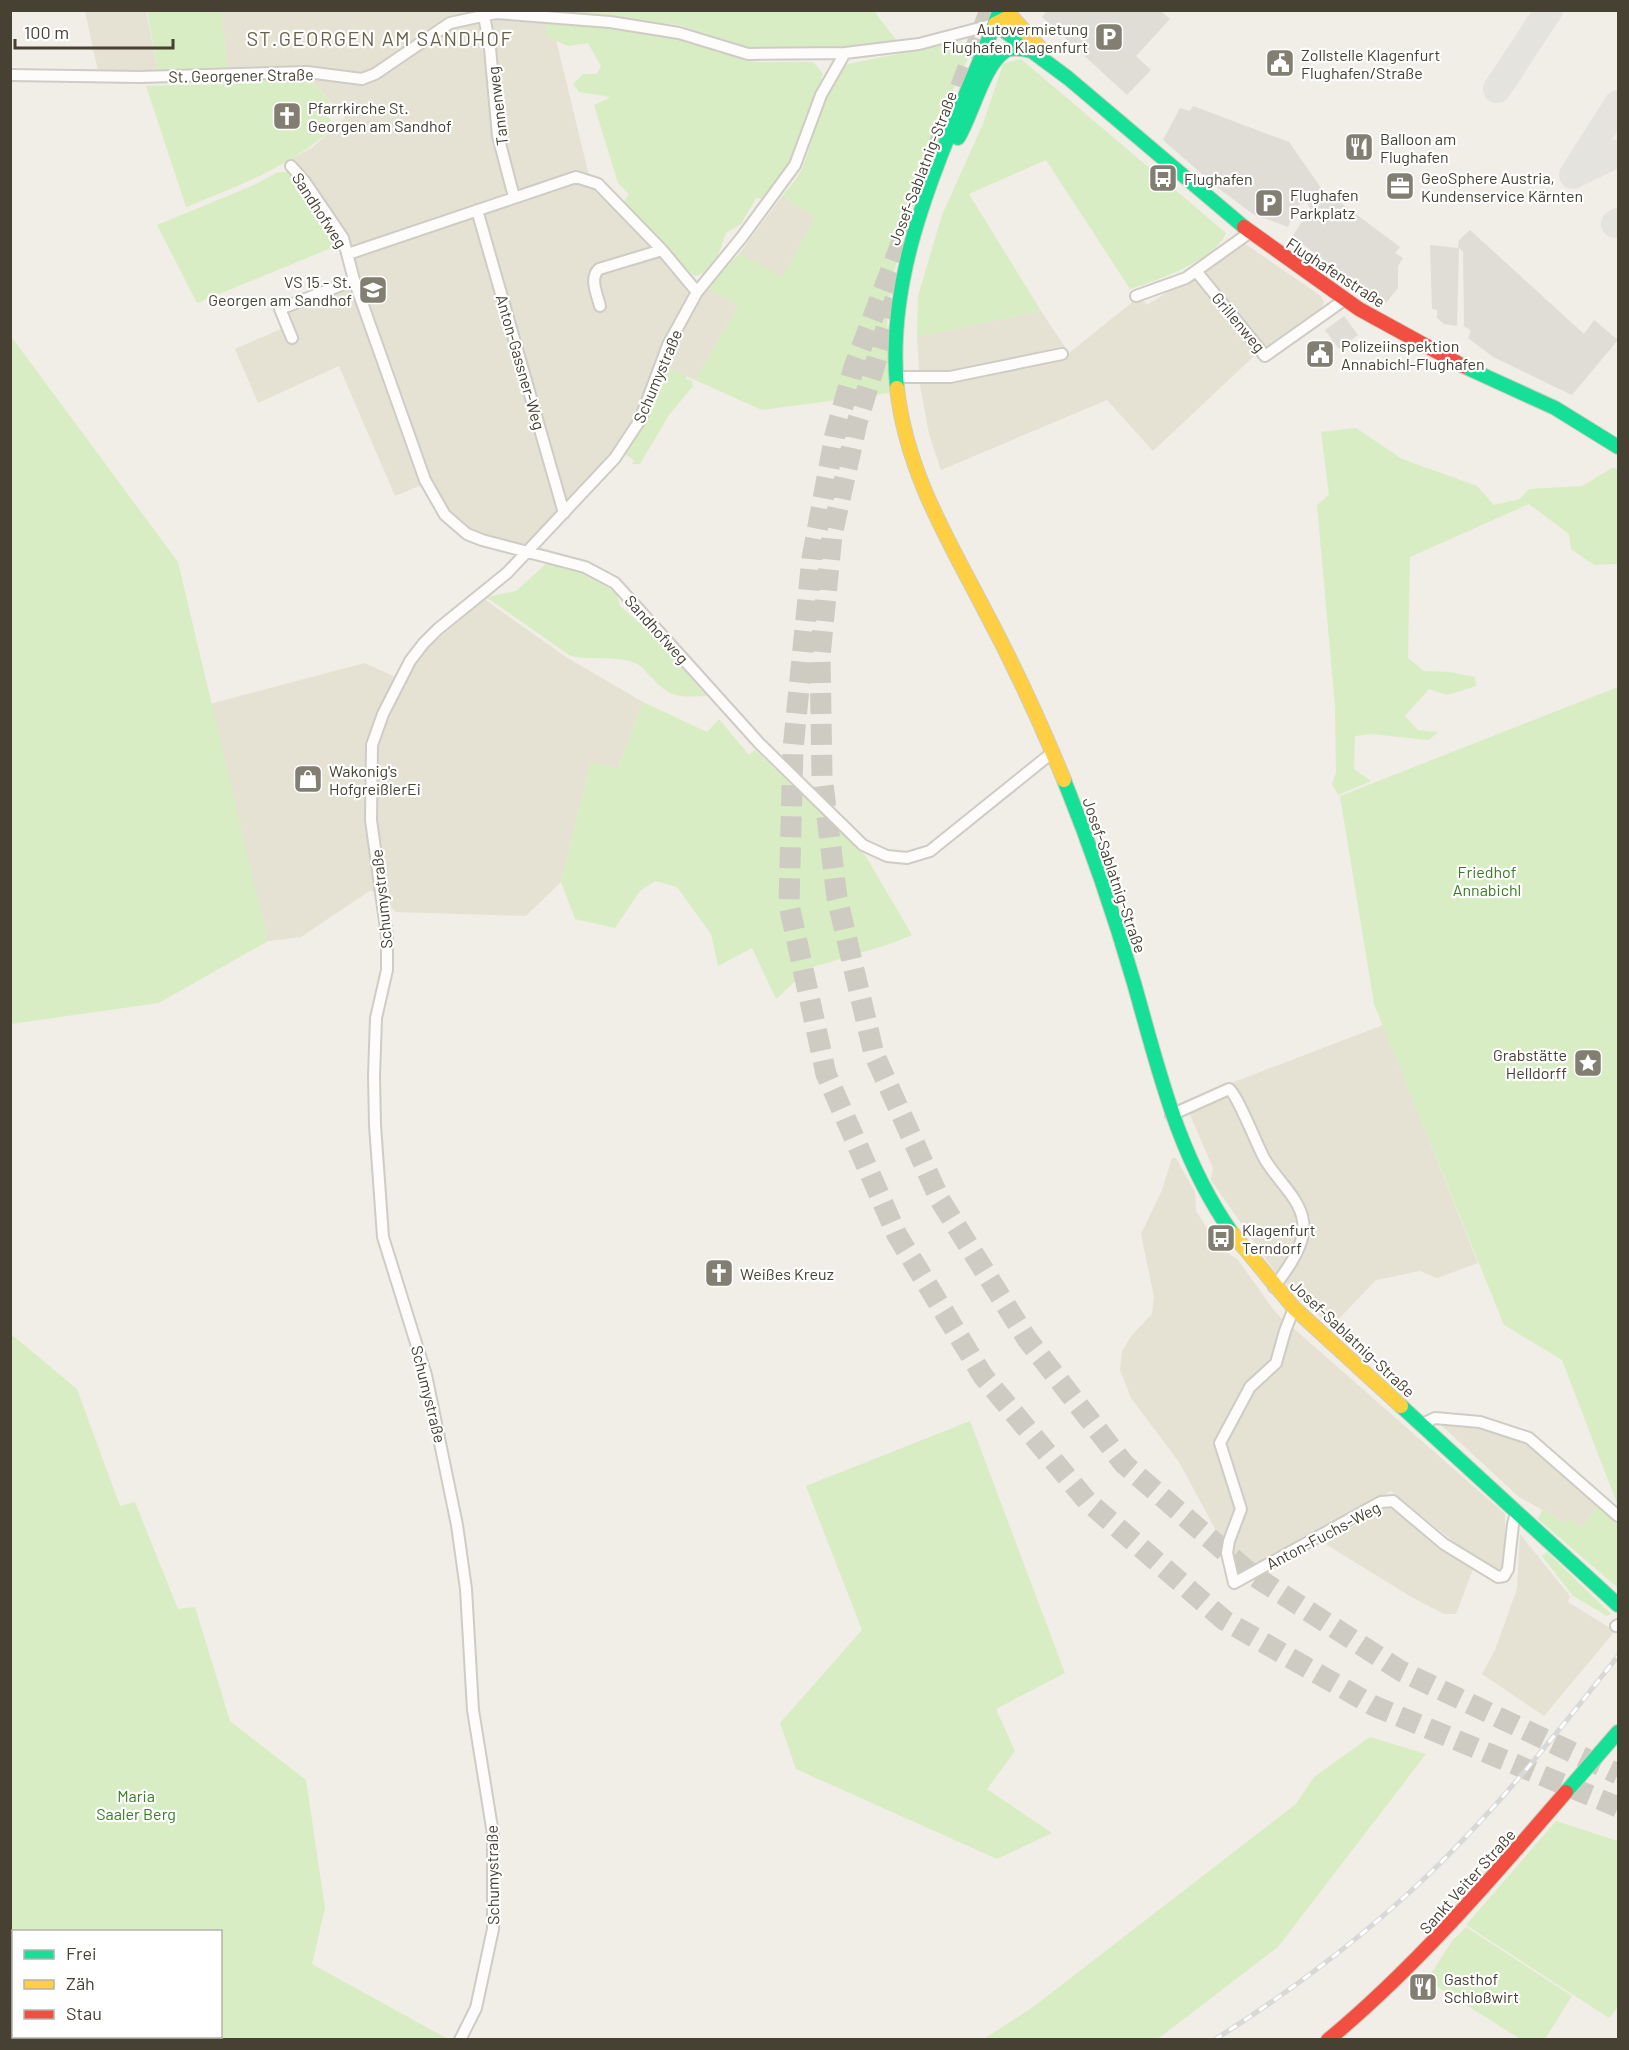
<svg xmlns="http://www.w3.org/2000/svg" width="1629" height="2050" viewBox="0 0 1629 2050" font-family="Barlow,sans-serif">
<style>
.residential{fill:#e5e1d3}
.green{fill:#d8edc3;fill-rule:evenodd}
.parking{fill:#dfddd6}
.lines{fill:none;stroke-linecap:round;stroke-linejoin:round}
.taxiway{stroke:#e4e3de;stroke-width:28}
.highway-tunnel{stroke:#cecbc2;stroke-width:21;stroke-dasharray:21 10;stroke-linecap:butt}
.street-casing{stroke:#ceccc4;stroke-width:14}
.fast-casing{stroke:#d0ccbc;stroke-width:16}
.slow-casing{stroke:#d0ccbc;stroke-width:16}
.jam-casing{stroke:#d0ccbc;stroke-width:16}
.street{stroke:#fdfcfb;stroke-width:10}
.fast{stroke:#16e098;stroke-width:14}
.slow{stroke:#ffcf43;stroke-width:14}
.jam{stroke:#f24e42;stroke-width:14}
.rail-casing{stroke:#d8d8d7;stroke-width:5}
.rail{stroke:#fff;stroke-width:3;stroke-dasharray:9;stroke-linecap:butt}
.labels{text-anchor:middle;dominant-baseline:central;stroke-width:4.5;stroke-linejoin:round;paint-order:stroke}
.poi-label{font-size:16px;fill:#464133;stroke:#fff;text-anchor:start}
.street-label{font-size:16px;fill:#464133;stroke:#fff}
.park-label{font-size:16px;fill:#387d20;stroke:#fff}
.quarter-label{font-size:20px;letter-spacing:1.5px;fill:#6a6149;stroke:#fff}
</style>
<rect width="100%" height="100%" fill="#f0eee6"/>
<!-- residential -->
<path class="residential" d="M85 11H146L158 71H98Z
M221 11H549L592 188 655 249 689 294 656 359 645 396 634 418 608 458 529 545 468 529 446 509 431 481 395 496 339 366 258 403 235 349 281 329 272 307 355 274 346 237 291 159 313 147 345 118 300 68 228 71Z
M782 196 815 217 782 278 739 254Z
M1244 243 1321 296 1324 302 1321 309 1252 358 1153 451 1107 400 941 470 929 434 920 385 917 337 1041 311 1069 353 1140 296 1147 305Z
M706 287 738 306 695 380 664 366 694 303Z
M484 599 566 657 643 702 618 768 591 762 561 882 526 916 396 912 371 890 301 937 268 941 210 704 365 663 395 677Z
M1383 1025 1478 1263 1437 1278 1420 1271 1376 1280 1331 1327 1278 1276 1211 1180 1213 1168 1184 1101Z
M1172 1158H1176L1195 1192 1196 1211 1220 1248 1238 1260 1276 1313 1505 1514V1565L1501 1569H1495L1463 1549 1391 1491 1239 1573 1179 1462 1131 1398 1120 1370 1122 1351 1132 1335 1152 1314 1154 1297 1141 1234 1162 1190Z
M1440 1424 1509 1433 1534 1447 1598 1506 1581 1528 1566 1523 1519 1497Z
M1387 1507 1393 1508 1437 1545 1473 1569 1456 1614H1444L1413 1598 1327 1545 1326 1542Z
M1520 1534 1570 1596 1568 1602 1615 1631 1544 1716 1482 1674 1495 1650 1517 1589Z"/>
<!-- green -->
<path class="green" d="M609 10 874 11 897 41 824 48 757 50 679 25 549 11Z
M147 11H221L228 71H158Z
M545 22 610 28 680 39 754 62H813L823 74C807 124 797 157 764 199L756 198 741 224 726 233C719 250 716 273 694 276L623 203 629 194 618 183 594 105 611 97 579 92 573 84 583 74H597L601 66 588 43 568 46 547 37Z
M962 41 971 52 942 113 941 130 908 220 894 272 887 317 889 393 762 410 695 380 738 306 706 287 739 254 782 277 815 217 782 196C790 187 799 177 803 166 818 131 818 89 848 64Z
M1021 59 1226 233C1214 261 1158 280 1130 289L1046 160 969 194 1041 311 917 337 918 296 942 215 983 124 1003 64Z
M307 76 330 102 321 110 336 126C293 165 239 186 186 207L146 86 224 84Z
M278 172H290L300 180 341 244 197 303 157 225 252 186Z
M10 335 178 562 268 941 159 1003 11 1024Z
M663 366 687 376 686 379 692 381 693 386 669 415 640 464H632L634 460 623 453C643 425 654 399 663 366Z
M1356 428 1402 459 1477 486 1494 505 1520 499 1529 489 1582 486 1614 467 1618 471V564L1594 565 1571 549 1569 534 1529 504 1410 557 1408 658 1424 671 1450 672 1475 677 1476 686 1447 695 1429 689 1405 716 1418 730 1438 732 1429 740 1371 734 1355 736 1354 769 1371 781 1338 795 1332 784 1336 773 1335 707 1317 505 1329 495 1321 432Z
M548 562 586 573 617 594 620 606 650 632 707 696C678 697 671 699 650 676 646 672 642 666 637 664 615 654 591 662 569 655L486 597 516 591Z
M1618 687V1506L1562 1360 1504 1325 1374 1004 1340 796Z
M643 702 707 732 719 719 749 755 755 750 865 855 912 935 887 945 810 968 776 999 752 948 718 966 711 934 677 887 655 881 640 891 615 928 575 919 561 882 591 762 618 768Z
M11 1334 77 1389 120 1506 135 1502 178 1609 195 1607 230 1721 306 1780 325 1908 312 1964 448 2039H11ZM14 1932H220V2036H14Z
M970 1421 1065 1673 996 1709 1015 1751 987 1789 1052 1833 997 1859 796 1769 780 1723 862 1630 806 1486Z
M1598 1506 1618 1525V1588L1538 1519 1542 1510 1566 1523 1570 1519 1581 1528Z
M1547 1552 1611 1614 1607 1616 1573 1596 1542 1556Z
M1370 1737 1426 1754 1278 1947 1163 2035 1155 2040 984 2039 1033 2007 1296 1804 1314 1777Z
M1556 1821 1618 1841V2007L1609 2018 1466 1925Z
M1466 1927 1572 1996 1545 2039H1520L1427 1980 1452 1941Z"/>
<!-- parking -->
<path class="parking" d="M1161 11 1170 19 1136 56 1151 70 1127 95 1042 17 1047 11Z
M1193 106 1289 142 1321 188 1400 247 1395 253 1403 258 1398 266V288L1386 303 1292 237 1310 209 1307 202 1298 205 1288 227 1253 214 1218 188 1163 140 1180 108 1190 111Z
M1470 230 1584 334 1594 320 1618 340 1572 395 1493 357 1468 338 1471 331 1464 326 1463 252 1459 248 1457 326 1444 324 1437 318V310L1432 309 1430 245 1458 248 1459 240Z
M1344 316 1358 335 1339 349 1325 330Z"/>
<g class="lines">
<!-- taxiway -->
<path class="taxiway" d="M1497 89 1549 10
M1573 175 1618 104
M1573 175 1618 153
M1615 224 1618 222"/>
<!-- highway-tunnel -->
<path class="highway-tunnel" d="M990 10 854 367 835 435 812 558 793 749 789 905 826 1074 897 1235 983 1376 1087 1501 1224 1620 1374 1706 1618 1807
M895 299 857 423 832 535 820 656 822 776 837 898 874 1054 940 1200 1027 1339 1124 1464 1251 1574 1401 1671 1618 1774"/>
<!-- street casing -->
<g class="street-casing">
<path id="street" d="M483 10 490 48 498 136 514 197
M10 75 140 77 307 72 362 79 375 74 450 23 496 13 610 22 679 33 748 54 845 53
M291 166 305 182 343 238 354 280 425 480 445 515 467 534 482 540 585 567 615 583 759 743 863 845 887 856 907 858 930 851 1053 752
M477 210 564 513
M348 254 576 177 598 184 662 250 697 292
M1196 271 1265 356 1344 300
M1136 296 1186 278 1249 233
M600 306C597 294 589 278 599 269L662 250
M292 338 280 309 354 280
M897 377H950L1062 354
M1171 1115 1229 1089C1237 1094 1257 1145 1264 1158 1275 1178 1300 1198 1303 1221 1307 1243 1287 1270 1274 1287
M1294 1308 1285 1331 1276 1363 1250 1387 1220 1443 1241 1509 1229 1541 1227 1553 1234 1583 1381 1502 1393 1501 1444 1544 1498 1577 1504 1576 1508 1569 1513 1524 1517 1511
M1422 1424 1435 1418 1480 1422 1529 1438 1618 1516
M1616 1626 1618 1625
M460 2040 476 2008 493 1929V1834L473 1710 466 1589 457 1525 426 1375 383 1237 375 1125 374 1076 376 1018 387 970V936L371 820 372 745 383 714 410 661 423 644 438 629 507 573 615 458 640 420 668 345 697 292 742 237 795 165 821 95 845 53 919 44 995 24"/>
</g>
<!-- fast casing -->
<g class="fast-casing">
<path id="fast" d="M995 24 1068 78 1244 227
M958 138C972 116 984 62 1007 50 1015 47 1023 49 1031 51
M1463 366 1555 408 1618 447
M897 388C884 254 954 132 1000 10
M1064 780C1091 847 1114 914 1134 983 1159 1071 1178 1157 1232 1233
M1401 1406 1618 1605
M1566 1792 1618 1732"/>
</g>
<!-- slow casing -->
<g class="slow-casing">
<path id="slow" d="M995 24 1011 16 1041 49
M897 388C906 470 946 536 983 607 1013 663 1040 721 1064 780
M1232 1233 1294 1308 1401 1406"/>
</g>
<!-- jam casing -->
<g class="jam-casing">
<path id="jam" d="M1244 227 1359 309 1463 366
M1328 2040C1417 1966 1491 1879 1566 1792"/>
</g>
<!-- street -->
<use href="#street" class="street"/>
<!-- fast -->
<use href="#fast" class="fast"/>
<!-- slow -->
<use href="#slow" class="slow"/>
<!-- jam -->
<use href="#jam" class="jam"/>
<!-- rail casing -->
<g class="rail-casing">
<path id="rail" d="M1214 2040C1290 1992 1362 1938 1427 1876 1497 1809 1558 1732 1618 1656"/>
</g>
<!-- rail -->
<use href="#rail" class="rail"/>
</g>
<!-- icons -->
<defs>
<g id="parking-square" transform="scale(1.5)"><rect x="-9" y="-9" width="18" height="18" rx="4" fill="#827e72" stroke="#fff"/><path d="M-3.5-5.5H1a3.5 3.5 0 0 1 0 7H-1V5.5H-3.5ZM-1-3.4V-.6H.8a1.4 1.4 0 0 0 0-2.8Z" fill="#fff"/></g>
<g id="civic-square" transform="scale(1.5)"><rect x="-9" y="-9" width="18" height="18" rx="4" fill="#827e72" stroke="#fff"/><path d="M-.6-6.5H3V-4.5H.6V-3L4-1V1h2V6H-6V1h2V-1L-.6-3ZM-1.2 2.5V6h2.4V2.5Z" fill="#fff"/></g>
<g id="church-square" transform="scale(1.5)"><rect x="-9" y="-9" width="18" height="18" rx="4" fill="#827e72" stroke="#fff"/><path d="M-1.2-6h2.4v3.5h3.3v2.4h-3.3V6h-2.4V-.1h-3.3v-2.4h3.3Z" fill="#fff"/></g>
<g id="restaurant-square" transform="scale(1.5)"><rect x="-9" y="-9" width="18" height="18" rx="4" fill="#827e72" stroke="#fff"/><path d="M-5-6h1v4h1v-4h1v4h1v-4h1v5L-1.5 .5V6h-2V.5L-5-1ZM5-6V6H3V1.5H1.5Q1.5-4 5-6Z" fill="#fff"/></g>
<g id="bus-square" transform="scale(1.5)"><rect x="-9" y="-9" width="18" height="18" rx="4" fill="#827e72" stroke="#fff"/><path d="M-5-6H5V4H4V6H2V4H-2V6H-4V4H-5ZM-3.5-4V0h7V-4ZM-3.5 1.2v1.5H-2V1.2ZM2 1.2v1.5H3.5V1.2Z" fill="#fff"/></g>
<g id="office-square" transform="scale(1.5)"><rect x="-9" y="-9" width="18" height="18" rx="4" fill="#827e72" stroke="#fff"/><path d="M-6-3h4V-5.5h4V-3h4V5H-6ZM-1-4.5V-3h2v-1.5ZM-6 0V1H6V0Z" fill="#fff"/></g>
<g id="school-square" transform="scale(1.5)"><rect x="-9" y="-9" width="18" height="18" rx="4" fill="#827e72" stroke="#fff"/><path d="M0-5L7-2L0 1L-7-2ZM-4 1L0 2.5L4 1V4Q0 6-4 4Z" fill="#fff"/></g>
<g id="shop-square" transform="scale(1.5)"><rect x="-9" y="-9" width="18" height="18" rx="4" fill="#827e72" stroke="#fff"/><path d="M-5-2.5h2.3a2.7 3.5 0 0 1 5.4 0H5L5.5 6h-11ZM-1.5-2.5h3a1.5 2.3 0 0 0-3 0Z" fill="#fff"/></g>
<g id="sight-square" transform="scale(1.5)"><rect x="-9" y="-9" width="18" height="18" rx="4" fill="#827e72" stroke="#fff"/><path d="M0-6L1.8-2.2L6-1.7L2.9 1.2L3.7 5.4L0 3.3L-3.7 5.4L-2.9 1.2L-6-1.7L-1.8-2.2Z" fill="#fff"/></g>
</defs>
<g fill-rule="evenodd">
<use href="#parking-square" x="1109" y="37"/>
<use href="#civic-square" x="1280" y="63"/>
<use href="#church-square" x="287" y="116"/>
<use href="#restaurant-square" x="1359" y="147"/>
<use href="#bus-square" x="1163" y="178"/>
<use href="#office-square" x="1400" y="186"/>
<use href="#parking-square" x="1269" y="203"/>
<use href="#school-square" x="373" y="290"/>
<use href="#civic-square" x="1320" y="354"/>
<use href="#shop-square" x="308" y="779"/>
<use href="#sight-square" x="1588" y="1063"/>
<use href="#bus-square" x="1221" y="1238"/>
<use href="#church-square" x="719" y="1273"/>
<use href="#restaurant-square" x="1423" y="1987"/>
</g>
<g class="labels">
<!-- poi labels -->
<g class="poi-label">
<text x="1088" y="28" text-anchor="end">Autovermietung<tspan x="1088" dy="18">Flughafen Klagenfurt</tspan></text>
<text x="1301" y="54">Zollstelle Klagenfurt<tspan x="1301" dy="18">Flughafen/Straße</tspan></text>
<text x="308" y="107">Pfarrkirche St.<tspan x="308" dy="18">Georgen am Sandhof</tspan></text>
<text x="1380" y="138">Balloon am<tspan x="1380" dy="18">Flughafen</tspan></text>
<text x="1421" y="177">GeoSphere Austria,<tspan x="1421" dy="18">Kundenservice Kärnten</tspan></text>
<text x="1184" y="178">Flughafen</text>
<text x="1290" y="194">Flughafen<tspan x="1290" dy="18">Parkplatz</tspan></text>
<text x="352" y="281" text-anchor="end">VS 15 - St.<tspan x="352" dy="18">Georgen am Sandhof</tspan></text>
<text x="1341" y="345">Polizeiinspektion<tspan x="1341" dy="18">Annabichl-Flughafen</tspan></text>
<text x="329" y="770">Wakonig's<tspan x="329" dy="18">HofgreißlerEi</tspan></text>
<text x="1567" y="1054" text-anchor="end">Grabstätte<tspan x="1567" dy="18">Helldorff</tspan></text>
<text x="1242" y="1229">Klagenfurt<tspan x="1242" dy="18">Terndorf</tspan></text>
<text x="740" y="1273">Weißes Kreuz</text>
<text x="1444" y="1978">Gasthof<tspan x="1444" dy="18">Schloßwirt</tspan></text>
</g>
<!-- street labels -->
<g class="street-label">
<text transform="translate(241 75) rotate(-1)">St. Georgener Straße</text>
<text transform="translate(497 106) rotate(-97)">Tannenweg</text>
<text transform="translate(922 168) rotate(-69)">Josef-Sablatnig-Straße</text>
<text transform="translate(320 210) rotate(57)">Sandhofweg</text>
<text transform="translate(1336 272) rotate(33)">Flughafenstraße</text>
<text transform="translate(1239 322) rotate(50)">Grillenweg</text>
<text transform="translate(521 362) rotate(74)">Anton-Gassner-Weg</text>
<text transform="translate(657 376) rotate(-67)">Schumystraße</text>
<text transform="translate(657 629) rotate(48)">Sandhofweg</text>
<text transform="translate(1115 875) rotate(71)">Josef-Sablatnig-Straße</text>
<text transform="translate(381 899) rotate(-96)">Schumystraße</text>
<text transform="translate(1353 1338) rotate(43)">Josef-Sablatnig-Straße</text>
<text transform="translate(429 1394) rotate(76)">Schumystraße</text>
<text transform="translate(1323 1535) rotate(-28)">Anton-Fuchs-Weg</text>
<text transform="translate(492 1875) rotate(-91)">Schumystraße</text>
<text transform="translate(1467 1881) rotate(-48)">Sankt Veiter Straße</text>
</g>
<!-- park labels -->
<g class="park-label">
<text x="1487" y="871">Friedhof<tspan x="1487" dy="18">Annabichl</tspan></text>
<text x="136" y="1795">Maria<tspan x="136" dy="18">Saaler Berg</tspan></text>
</g>
<!-- quarter labels -->
<g class="quarter-label">
<text x="380" y="38">ST.GEORGEN AM SANDHOF</text>
</g>
</g>
<!-- border -->
<rect width="1629" height="2050" fill="none" stroke="#464133" stroke-width="24"/>
<!-- legend -->
<rect x="12" y="1930" width="210" height="108" fill="#ffffff" stroke="#b5b3ad" stroke-width="1.5"/>
<rect x="24" y="1950" width="30" height="9" fill="#16e098" stroke="#b5b3ad" stroke-width="1.5"/>
<text x="66" y="1960" font-size="18" fill="#464133">Frei</text>
<rect x="24" y="1980" width="30" height="9" fill="#ffcf43" stroke="#b5b3ad" stroke-width="1.5"/>
<text x="66" y="1990" font-size="18" fill="#464133">Zäh</text>
<rect x="24" y="2010" width="30" height="9" fill="#f24e42" stroke="#b5b3ad" stroke-width="1.5"/>
<text x="66" y="2020" font-size="18" fill="#464133">Stau</text>
<!-- scale -->
<path d="M15 39v9h158v-9" fill="none" stroke="#464133" stroke-width="3"/>
<text x="24" y="39" font-size="18" fill="#464133" stroke="#ffffff" stroke-width="4.5" paint-order="stroke">100 m</text>
</svg>
